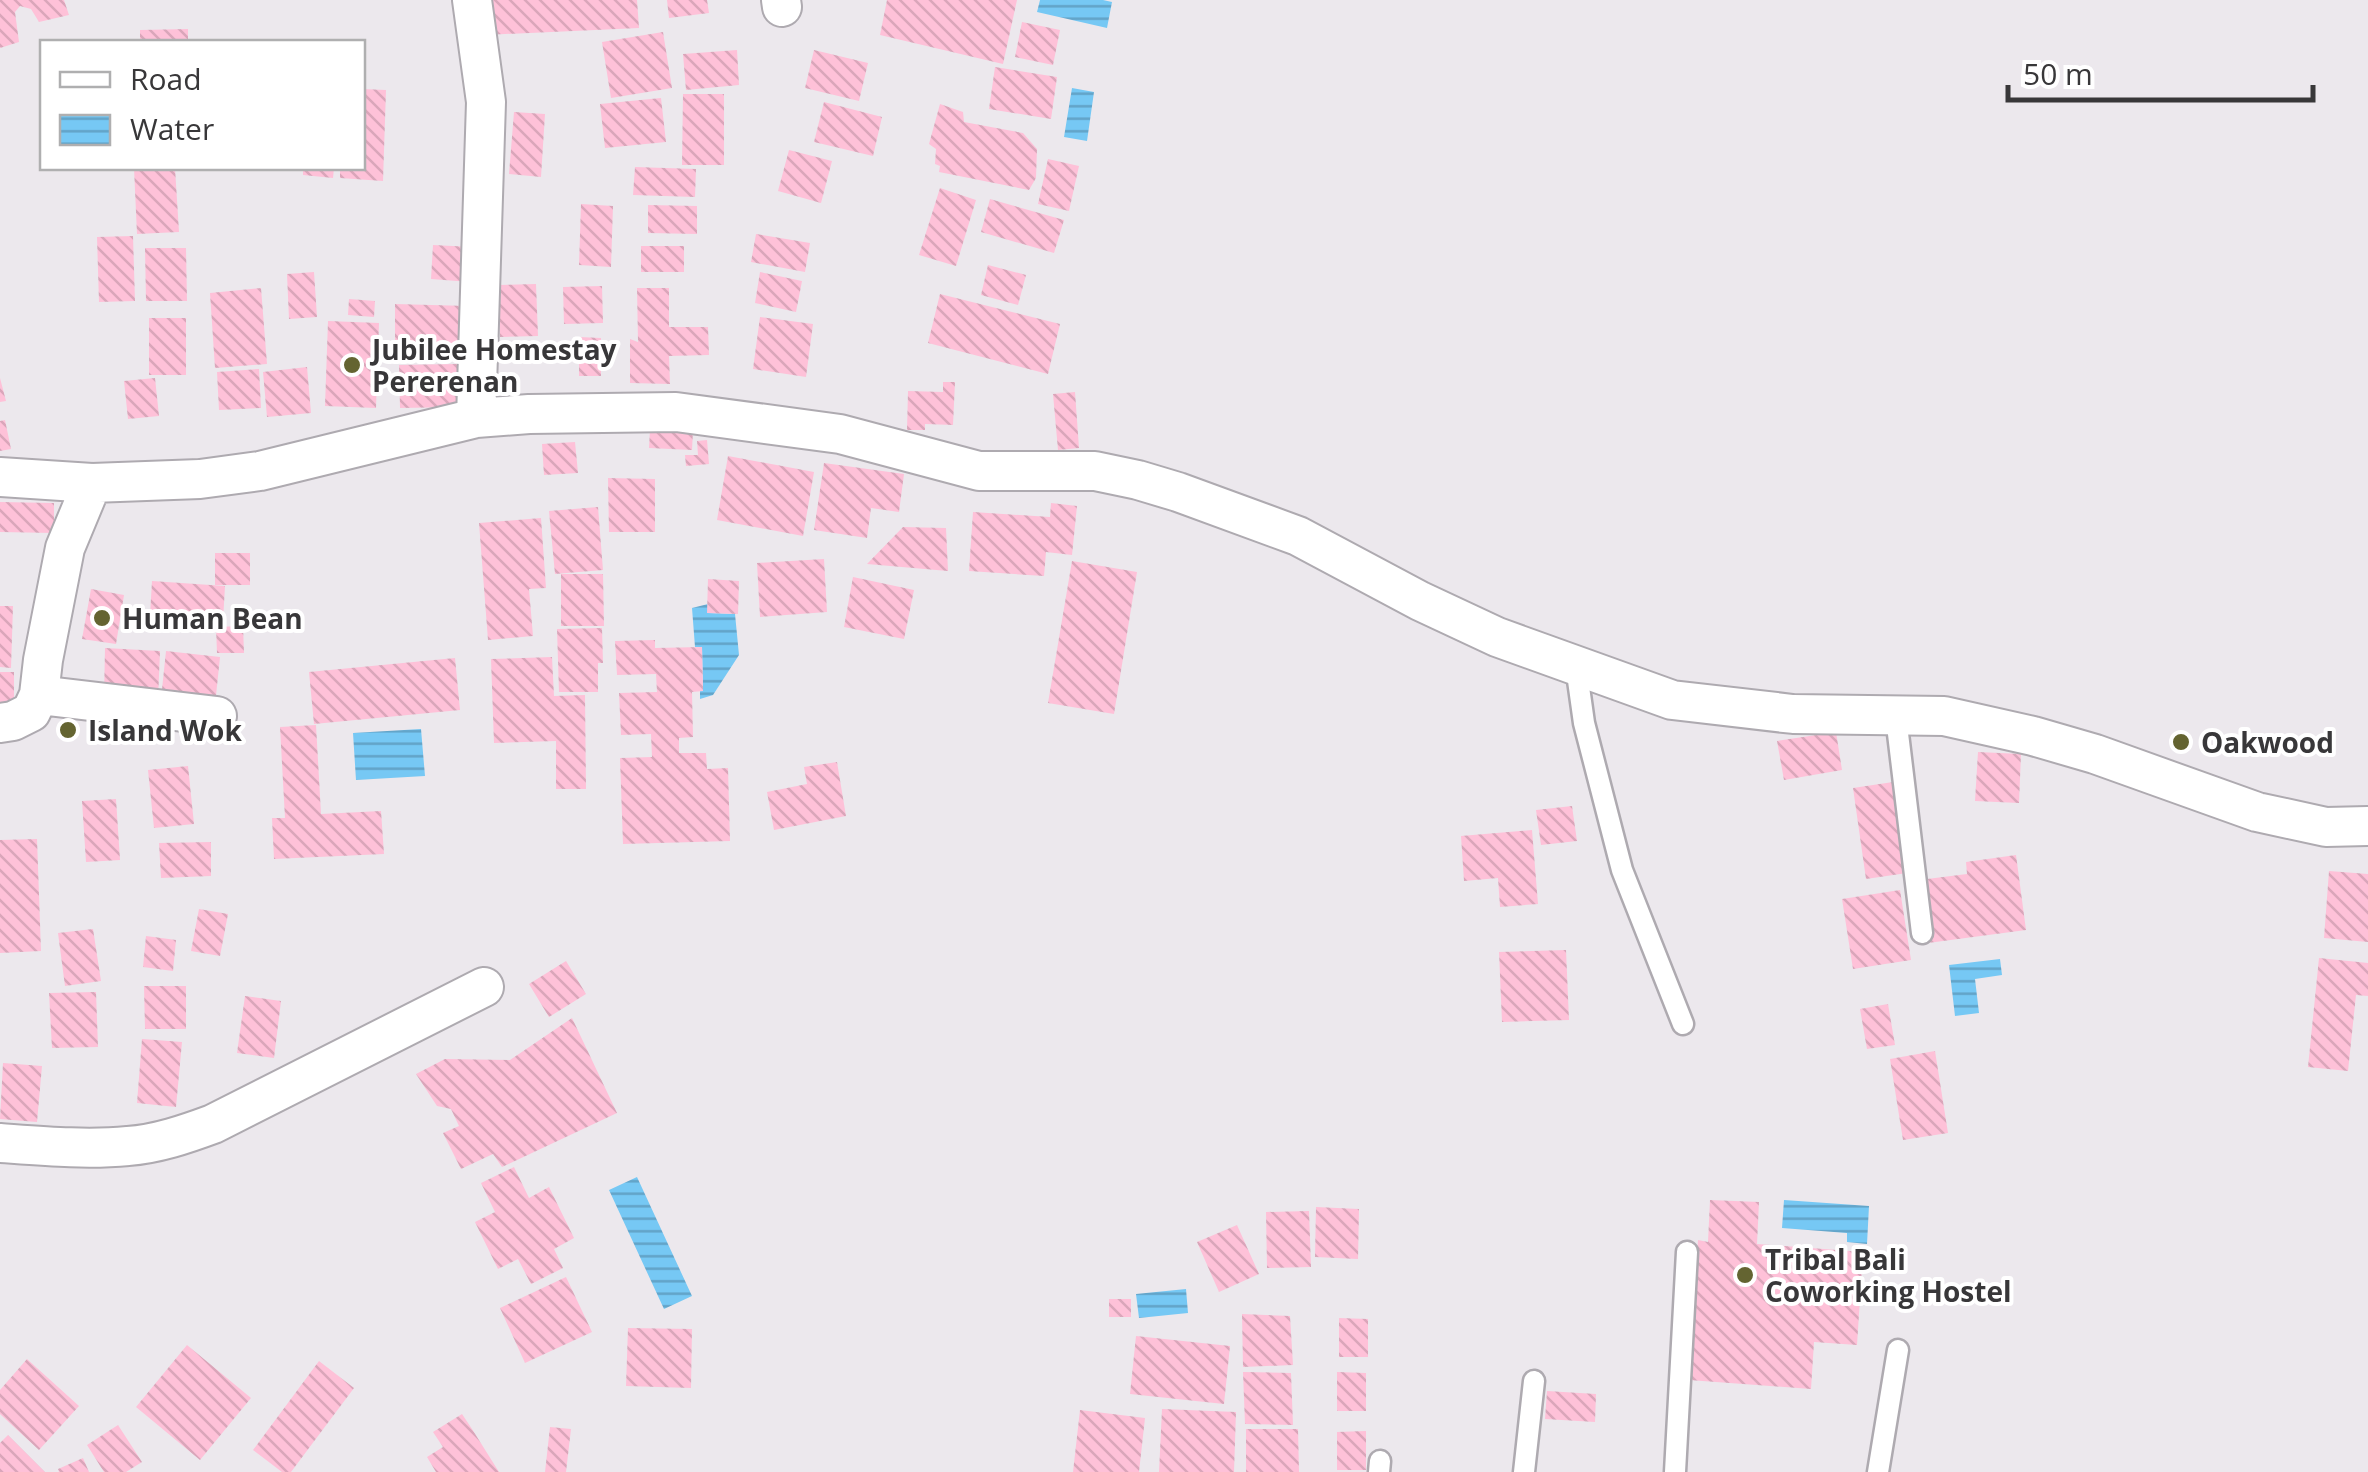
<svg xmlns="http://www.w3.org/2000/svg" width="2368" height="1472" viewBox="0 0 2368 1472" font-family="'Open Sans',sans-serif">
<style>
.water{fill:url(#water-rules)}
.building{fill:url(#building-back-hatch)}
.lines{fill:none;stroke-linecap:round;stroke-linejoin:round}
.lane-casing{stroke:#aeaab0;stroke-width:25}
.street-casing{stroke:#aeaab0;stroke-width:42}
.lane{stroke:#fff;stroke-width:20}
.street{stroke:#fff;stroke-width:38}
.poi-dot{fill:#646431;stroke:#fff;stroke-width:4}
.labels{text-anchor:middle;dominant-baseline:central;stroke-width:8;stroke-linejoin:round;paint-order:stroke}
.poi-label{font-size:28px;font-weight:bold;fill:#383739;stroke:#fff;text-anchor:start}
</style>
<defs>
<pattern id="water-rules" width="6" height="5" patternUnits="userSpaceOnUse" patternTransform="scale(2.5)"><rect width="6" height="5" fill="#76c8f4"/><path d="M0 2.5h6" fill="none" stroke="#62a3c7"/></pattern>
<pattern id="building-back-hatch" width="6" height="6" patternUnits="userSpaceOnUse" patternTransform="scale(2.5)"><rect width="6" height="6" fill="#fec1d8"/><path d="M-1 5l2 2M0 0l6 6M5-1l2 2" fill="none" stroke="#daa6ba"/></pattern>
</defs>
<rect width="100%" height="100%" fill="#ece8ed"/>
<!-- water -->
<path class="water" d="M1040 0H1103L1112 2 1107 28 1037 12Z
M1072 88 1094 92 1087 141 1064 137Z
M708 604V613L735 614 739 655 713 695 700 699V691L703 690 702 647H695L692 608Z
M421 729 425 776 356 780 353 733Z
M2000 959 2002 975 1975 979 1979 1013 1955 1016 1949 965Z
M637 1177 692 1296 664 1309 609 1190Z
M1784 1200 1869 1206 1867 1244 1847 1242V1233L1782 1228Z
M1186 1289 1188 1313 1139 1318 1136 1294Z"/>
<!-- building -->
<path class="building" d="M0 0H64L69 15 39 22 31 9 20 6 15 12 19 42 0 48Z
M483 0H637L639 28 485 35Z
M667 0H707L709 13 669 18Z
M887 0H1017L1003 64 880 35Z
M1022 22 1060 30 1053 65 1015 57Z
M188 29V42H140V30Z
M663 32 672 88 611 98 602 42Z
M737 50 739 85 686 90 683 54Z
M814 50 868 63 859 101 805 88Z
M995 67 1057 77 1051 119 989 109Z
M362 89 386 90 383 181 340 178V168H362Z
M683 94H724V165H682Z
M661 98 666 142 605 148 600 104Z
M824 102 882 117 873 156 814 142Z
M940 104 963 112 964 122 1023 133 1037 149 1036 178 1029 190 939 172 940 166 935 164 936 149 929 144Z
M514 112 545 114 541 177 509 174Z
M789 150 832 161 821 203 778 191Z
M1048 159 1079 166 1069 211 1038 204Z
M635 167 696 169 695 197 633 195Z
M134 168H175L179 232 137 234Z
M303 168H334L333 178 303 175Z
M940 188 976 200 956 266 919 255Z
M990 199 1064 220 1054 253 981 232Z
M581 204 613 206 611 267 579 265Z
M648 205 697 206V234L648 233Z
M756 234 810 243 805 272 751 262Z
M133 236 135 301 99 302 97 237Z
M433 245 472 247 470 282 431 279Z
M641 246H684V272H641Z
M145 248H186L187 301H146Z
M988 265 1026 275 1018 305 981 295Z
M314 272 317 317 289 319 287 274Z
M760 272 802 281 796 312 755 303Z
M536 284 538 336 500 337 498 285Z
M602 286 603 323 564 324 563 287Z
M261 288 267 364 215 368 210 293Z
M637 288H669V327H708L709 355 669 356 670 384 630 383V339L638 342Z
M940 294 1060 324 1048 374 928 343Z
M349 299 375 301 374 317 348 315Z
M395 304 468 306 467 350 395 348Z
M760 317 813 324 806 377 753 369Z
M149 318H186V375H149Z
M328 321 379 323 376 408 325 406Z
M579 337 601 338V376H579Z
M458 364 460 407 400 408 399 365Z
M307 367 311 413 267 417 263 372Z
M259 369 261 408 219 410 217 372Z
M0 378 6 401 0 402Z
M155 378 159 416 128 419 124 381Z
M943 382H955L953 425 925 424V430H907L908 391 943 392Z
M1075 392 1079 448 1058 450 1053 394Z
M5 420 11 449 0 451V421Z
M650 429 693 431 692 450 649 448Z
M707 440 709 464 686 466 685 455H698L697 441Z
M575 442 578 473 544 475 542 444Z
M728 456 814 472 803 536 717 520Z
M824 463 904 474 899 512 871 508 867 538 814 530Z
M608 478 655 479V532H609Z
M0 502 54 503V533L0 532Z
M1051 503 1077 506 1072 555 1046 552 1044 576 969 571 973 512 1050 517Z
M598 507 603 570 555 574 549 511Z
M541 518 546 588 529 589 533 636 488 640 479 523Z
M903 527 946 528 948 571 867 564Z
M215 553H250V585H215Z
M824 559 827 612 760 617 757 563Z
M1072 561 1137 572 1114 714 1048 703Z
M561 574H603L604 626H561Z
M853 577 914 590 904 639 844 627Z
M708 579 739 581 738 614 707 613Z
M152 581 225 586 223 621 150 615Z
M91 589 124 595 116 644 82 639Z
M0 606H13L11 668 0 667Z
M243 626 244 653H217L216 627Z
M602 628 603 663H598V692H559L557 629Z
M655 640V648L702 647 703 691 692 692 693 737 679 738V753H706L707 769 728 768 730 841 623 844 620 758 652 757 651 734 621 735 619 693 657 692 656 674 617 675 615 641Z
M105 648 160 651 158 700 104 697Z
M166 651 220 657 215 705 161 699Z
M552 657 554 696 585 695 586 789H556V741L494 743 491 659Z
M455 658 460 710 314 724 309 672Z
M0 672H14V713H0Z
M316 725 321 814 381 811 384 854 274 859 272 818H285L280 727Z
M1836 732 1842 770 1784 780 1777 741Z
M1978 752 2021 754 2019 803 1975 801Z
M837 762 846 816 774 830 767 792 807 784 804 767Z
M188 766 194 824 154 828 148 770Z
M1893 782 1907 873 1866 879 1853 788Z
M116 799 120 860 86 862 82 801Z
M1572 806 1577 841 1541 845 1536 810Z
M1532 830 1538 904 1500 907 1498 878 1464 881 1461 836Z
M37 839 41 951 0 953V840Z
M211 842V876L161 878 159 843Z
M2016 855 2026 930 1928 943 1919 880 1967 874 1966 862Z
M2329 871 2368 874V942L2324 938Z
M1900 890 1911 960 1853 969 1842 899Z
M199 909 228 914 220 956 191 951Z
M93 929 101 981 65 986 58 933Z
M146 936 176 940 173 971 143 967Z
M1566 950 1569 1020 1502 1022 1499 952Z
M2319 958 2368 963V996L2356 995 2348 1071 2308 1067Z
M566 961 586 994 549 1017 529 984Z
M144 986H186V1029H145Z
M96 992 98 1047 52 1048 49 993Z
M245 996 281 1001 274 1058 237 1053Z
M1888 1004 1895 1045 1867 1049 1860 1009Z
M572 1018 617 1113 502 1167 493 1154 461 1169 443 1133 459 1126 451 1109 437 1106 416 1074 445 1059 510 1060Z
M142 1039 182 1042 176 1107 137 1103Z
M1935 1051 1948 1133 1903 1140 1890 1059Z
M3 1063 42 1066 37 1122 0 1119Z
M514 1167 529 1198 549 1187 574 1238 554 1249 563 1268 531 1284 518 1259 498 1269 475 1222 495 1212 481 1183Z
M1710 1200 1759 1202 1757 1244 1863 1252 1857 1345 1814 1342 1811 1389 1689 1380 1698 1240 1708 1242Z
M1316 1207 1359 1209 1358 1259 1315 1257Z
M1309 1211 1311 1267 1267 1268 1266 1212Z
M1237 1225 1259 1274 1219 1292 1197 1242Z
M566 1277 592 1332 525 1363 500 1308Z
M1109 1299H1131V1317H1109Z
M1242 1314 1290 1316 1293 1365 1243 1367Z
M1339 1318 1368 1319V1357H1339Z
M628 1328 692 1329 691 1388 626 1386Z
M1136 1336 1230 1346 1224 1404 1130 1394Z
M187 1345 251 1398 200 1460 136 1407Z
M27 1359 79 1406 39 1450 0 1414V1390Z
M319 1361 354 1388 291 1472H282L253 1450Z
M1243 1372 1291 1373 1293 1425 1245 1424Z
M1337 1372 1366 1373V1411H1337Z
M1547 1391 1596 1394 1595 1422 1545 1419Z
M1162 1409 1236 1412 1234 1472H1159Z
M1080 1410 1145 1418 1139 1472H1073Z
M462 1414 472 1429 499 1472H436L427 1457 443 1447 433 1432Z
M118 1425 142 1462 126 1472H104L87 1445Z
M550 1427 571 1429 566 1472H545Z
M1246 1429H1298L1299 1472H1246Z
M1366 1431V1470H1337V1432Z
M8 1435 45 1472H0V1443Z
M83 1458 89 1472H59L58 1469Z"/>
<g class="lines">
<!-- lane casing -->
<g class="lane-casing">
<path id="lane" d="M1576 666 1584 723 1622 870 1683 1024
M1896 717 1922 933
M1379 1472 1380 1461
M1524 1472 1534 1381
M1675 1472 1687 1252
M1878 1472 1898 1350"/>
</g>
<!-- street casing -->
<g class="street-casing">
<path id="street" d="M472 0 486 102 476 418
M781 0 782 7
M0 477 92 483
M39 695 217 716
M0 723 13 721 31 712 39 695 43 660 65 548 92 483 200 479 260 471 476 418 529 414 676 412 840 434 979 471H1095L1138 480 1178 492 1298 536 1420 601 1497 637 1672 700 1793 714 1944 716 2033 736 2095 754 2257 812 2326 827 2368 826
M0 1143C42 1146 86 1150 128 1146 157 1144 186 1134 213 1124L484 987"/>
</g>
<!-- lane -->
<use href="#lane" class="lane"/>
<!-- street -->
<use href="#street" class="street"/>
</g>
<!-- markers -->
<g class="poi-dot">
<circle cx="352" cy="365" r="10"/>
<circle cx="102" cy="618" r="10"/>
<circle cx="68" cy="730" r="10"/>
<circle cx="2181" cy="742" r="10"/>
<circle cx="1745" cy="1275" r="10"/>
</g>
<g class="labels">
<!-- poi labels -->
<g class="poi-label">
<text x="372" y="349">Jubilee Homestay<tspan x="372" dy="32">Pererenan</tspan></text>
<text x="122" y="618">Human Bean</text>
<text x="88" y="730">Island Wok</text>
<text x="2201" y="742">Oakwood</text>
<text x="1765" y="1259">Tribal Bali<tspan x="1765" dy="32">Coworking Hostel</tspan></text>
</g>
</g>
<!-- legend -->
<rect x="40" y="40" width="325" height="130" fill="#ffffff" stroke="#afafb0" stroke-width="2.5"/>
<rect x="60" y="72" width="50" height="15" fill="#ffffff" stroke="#afafb0" stroke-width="2.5"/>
<text x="130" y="90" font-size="30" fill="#383739">Road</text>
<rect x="60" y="115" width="50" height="30" fill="url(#water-rules)" stroke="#afafb0" stroke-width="2.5"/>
<text x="130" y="140" font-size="30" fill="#383739">Water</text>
<!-- scale -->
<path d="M2008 85v15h305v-15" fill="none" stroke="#383739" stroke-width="5"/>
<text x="2023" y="85" font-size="30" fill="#383739" stroke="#ffffff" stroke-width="8" paint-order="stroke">50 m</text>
</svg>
